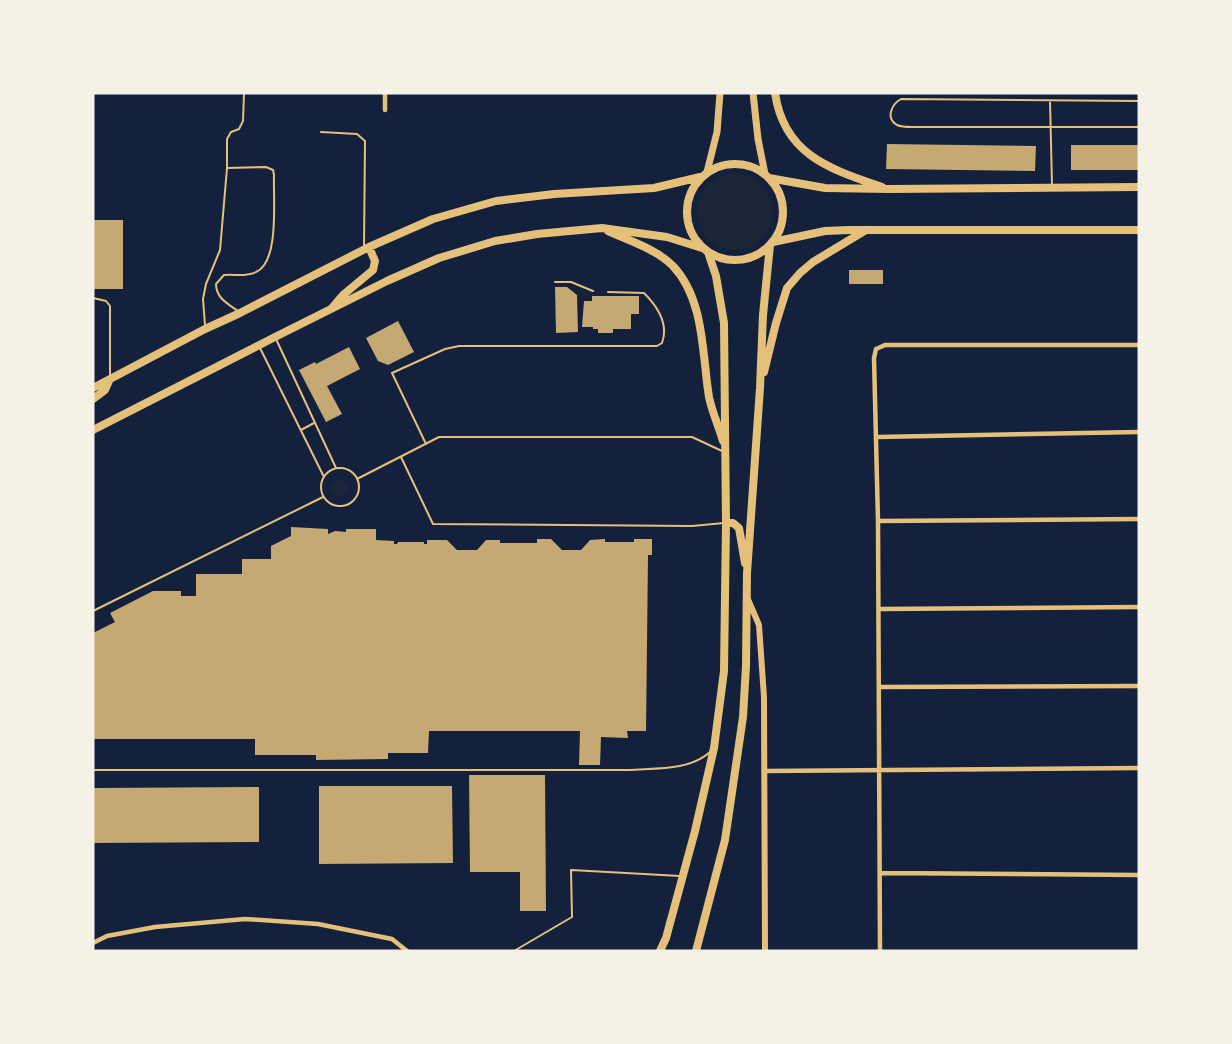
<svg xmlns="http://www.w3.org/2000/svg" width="1232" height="1044" viewBox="0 0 1232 1044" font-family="Lato,sans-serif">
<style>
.green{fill:#1d2539}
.building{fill:#c6a872}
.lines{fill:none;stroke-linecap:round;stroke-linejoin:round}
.service{stroke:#e5c07b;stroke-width:2}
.minor{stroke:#e5c07b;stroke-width:4.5}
.tertiary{stroke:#e5c07b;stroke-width:6}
.secondary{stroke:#e5c07b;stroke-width:7}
.primary{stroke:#e5c07b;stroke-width:8}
</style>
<rect width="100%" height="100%" fill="#14213d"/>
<!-- green -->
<path class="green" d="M697 212a38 38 0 1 1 76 0a38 38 0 1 1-76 0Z
M330 488a9 9 0 1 1 18 0a9 9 0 1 1-18 0Z"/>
<!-- building -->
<path class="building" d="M887 144 1036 146 1035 171 886 169Z
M1071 145H1139V170H1071Z
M93 220H123V289H93Z
M849 270H883V284H849Z
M555 287H567L577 295 578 332 556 333Z
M592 296H639V314H631V329H613V333H598V329H593V327H582L584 301H592Z
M398 321 414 352 388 365 378 361 366 338Z
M349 347 360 369 327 386 342 414 326 422 299 370 315 362 316 364Z
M291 527 328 529V534L335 531 346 532V529H376V540L394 541V544H397L398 542H424V544H427V540H447L457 550H477L486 540H500V543H537V539H551L562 550H581L590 540 605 539V542H634V539H652V555H648L646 731H627L628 738 601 737 600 765H579L580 731H429L428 753H388V759L316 760V755H255V739H93V633L115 622 110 613 153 591H181V596H196V574H242V559H271V546L291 536Z
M469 775H545L546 911H520V872H470Z
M319 786H452L453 863 319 864Z
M259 787V842L93 843V788Z"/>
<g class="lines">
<!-- service -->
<path class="service" d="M1050 101 1052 185
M1139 101 901 99C892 104 885 118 897 125 901 127 907 127 912 127H1139
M321 132 357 134 365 141 364 247
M227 168 266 167 273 170 274 175C273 197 280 262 256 272 247 277 234 274 224 275L216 284C216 298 228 304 238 311
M555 282H571L593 291
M93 298 106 301 110 306V376
M205 325 203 299 206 284 220 250 227 168V139L231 132 239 129 243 121 244 93
M276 339 336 468
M260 348 324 477
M301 430 314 423
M426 444 392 373 445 349 459 346H657L662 343C669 324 657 306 644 293L608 292
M401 457 433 524 692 526 724 523
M321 487a19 19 0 1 1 38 0a19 19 0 1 1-38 0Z
M357 479 439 437H692L722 451
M93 611 323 497
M93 770H629C655 768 689 771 710 752
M514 951 572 917 571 870 680 876"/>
<!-- minor -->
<path class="minor" d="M385 93V110
M877 437 1139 432
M878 521 1139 519
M879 609 1139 607
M879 687 1139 686
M766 771 1139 768
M881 873 1139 875
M93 943 107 936 155 927 245 919 318 924 392 939 407 951
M880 951 878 521 874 358 876 349 885 345H1139"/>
<!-- tertiary -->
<path class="tertiary" d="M747 597 759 625 764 697 765 951"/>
<!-- secondary -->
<path class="secondary" d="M753 93 758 139 765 174
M707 172 717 132 720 93"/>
<!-- primary -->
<path class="primary" d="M775 93C784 155 830 169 882 187
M687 212a48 48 0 1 1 96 0a48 48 0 1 1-96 0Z
M769 178 825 188 889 189 1139 187
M608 231C630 241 656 249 673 266 705 300 702 355 709 397 712 412 719 427 723 441
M773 242 825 231 849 230H1139
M331 309 343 295 373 270 375 261 369 247
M764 372 776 323 787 288 800 273 813 262 866 230
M93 388 205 329 240 313 369 247 433 219 496 201 554 194 654 188 700 177
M93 399 105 390 109 381
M93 430 275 337 387 281 439 258 495 241 537 234 602 228 667 237 702 248
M726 523H733L739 528 745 563
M660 951 666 938 695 831 714 748 724 671 726 523 724 323 716 276 708 252
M696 951 725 840 743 717 746 666 747 573 760 388 763 315 770 245"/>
</g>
<!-- border -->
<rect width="1232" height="1044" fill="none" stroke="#f6f1e7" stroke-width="189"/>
</svg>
